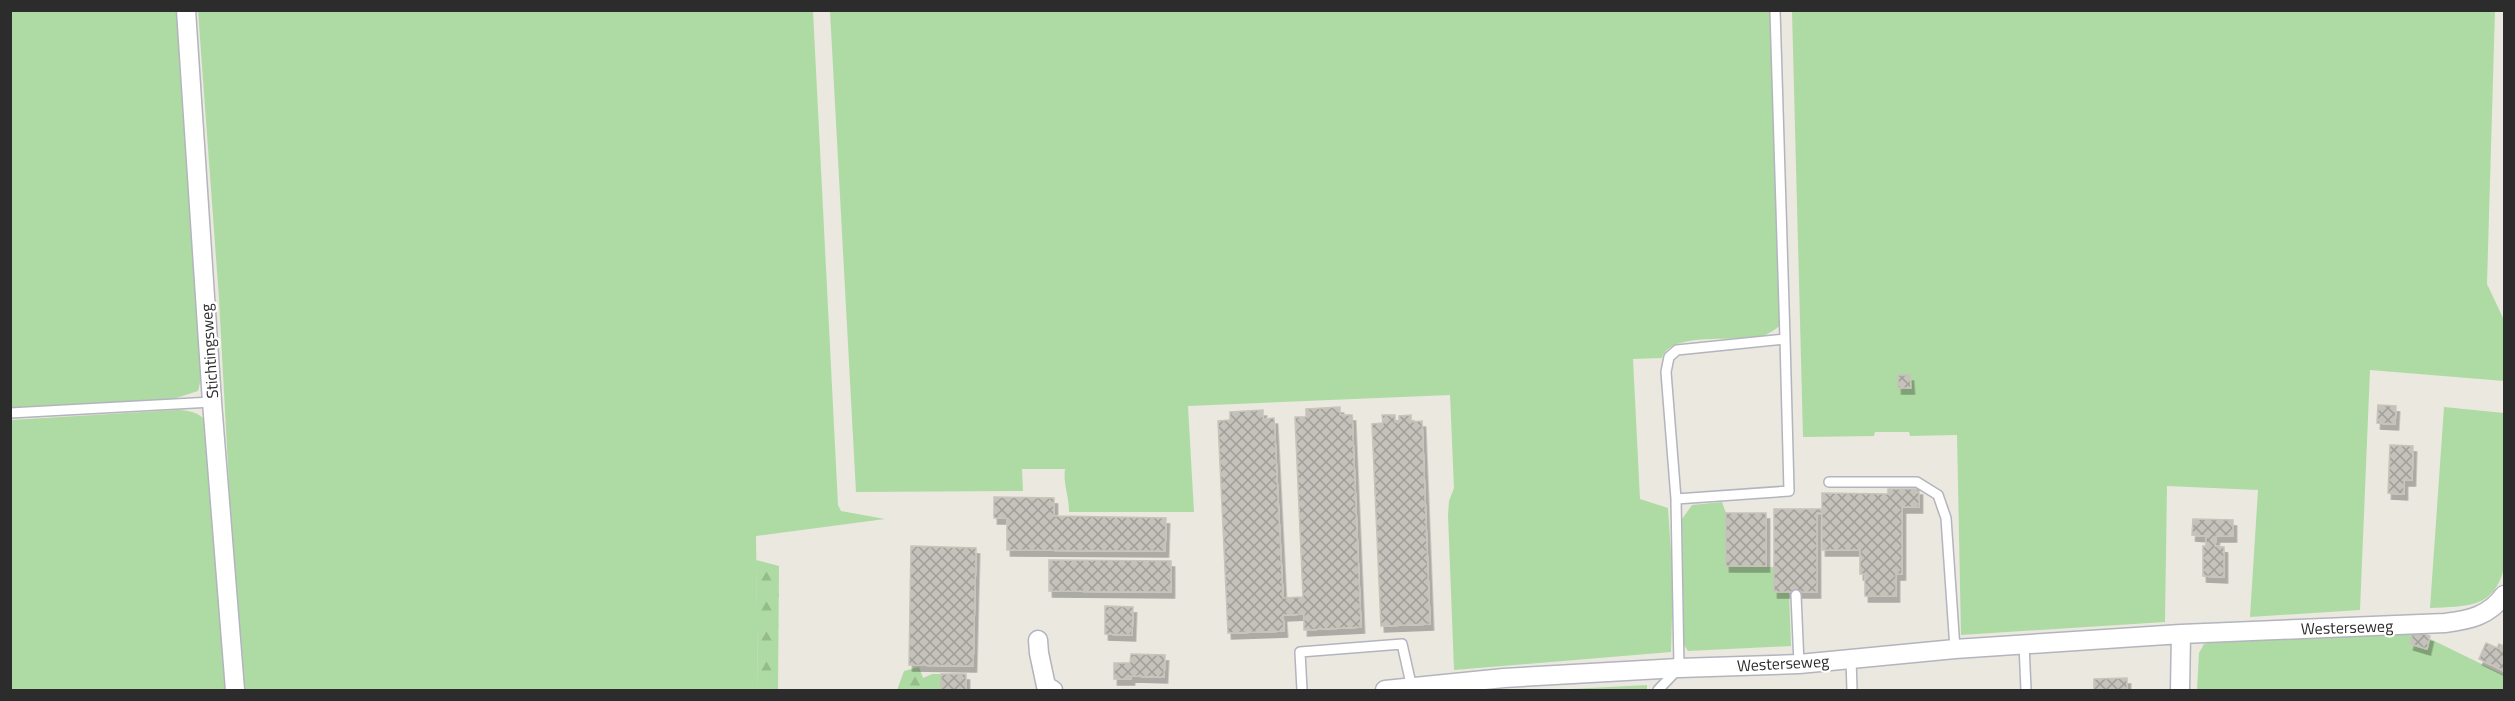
<svg xmlns="http://www.w3.org/2000/svg" width="2515" height="701" viewBox="0 0 2515 701" font-family="'Titillium Web',sans-serif">
<style>
.grass{fill:#aedba3}
.forest{fill:url(#forest-firs)}
.building{fill:url(#building-cross-hatch);stroke:#c7c4b9;stroke-width:1.5;filter:url(#shadow)}
.lines{fill:none;stroke-linecap:round;stroke-linejoin:round}
.lane-casing{stroke:#b3b4be;stroke-width:12}
.street-casing{stroke:#b3b4be;stroke-width:21}
.lane{stroke:#fff;stroke-width:9}
.street{stroke:#fff;stroke-width:18}
.labels{text-anchor:middle;dominant-baseline:central;stroke-width:4.5;stroke-linejoin:round;paint-order:stroke}
.street-label{font-size:16px;fill:#2c2c2c;stroke:#fff}
</style>
<defs>
<pattern id="forest-firs" width="22" height="20" patternUnits="userSpaceOnUse" patternTransform="scale(1.5)"><rect width="22" height="20" fill="#aedba3"/><path d="M5 1l3.5 6h-7zM16 11l3.5 6h-7z" fill="#96bc8c"/></pattern>
<pattern id="building-cross-hatch" width="8" height="8" patternUnits="userSpaceOnUse" patternTransform="scale(1.5)"><rect width="8" height="8" fill="#c4c2bb"/><path d="M0 0l8 8M0 8l8-8" fill="none" stroke="#9f9e98"/></pattern>
<filter id="shadow"><feDropShadow dx="3.5" dy="6" stdDeviation="0" flood-color="#0004"/></filter>
</defs>
<rect width="100%" height="100%" fill="#ebe8e0"/>
<!-- grass -->
<path class="grass" d="M11 11H180L202 375 198 391 173 399 11 408Z
M198 11H813L838 505 841 511 885 519 756 536 758 690H240L219 299Z
M830 11H1774L1783 323C1776 329 1768 335 1759 337 1736 342 1670 331 1662 358L1633 359 1640 499 1668 508 1673 582 1671 652 1454 670 1448 515 1449 501 1454 488 1450 395 1188 406 1194 512H1069C1069 495 1063 485 1065 469H1022L1023 491 856 492Z
M1792 11H2495L2487 284 2504 320V381L2370 370 2360 610 2250 617 2258 490 2167 486 2165 622 1961 635 1957 435 1910 436 1909 432H1875L1874 436 1803 437Z
M2444 407 2504 413V568C2494 609 2466 606 2430 608Z
M176 410C188 410 199 412 207 422L226 690H11V420Z
M1722 502 1726 513V566L1774 567V592H1789L1791 646 1688 651 1684 645 1682 519 1692 505Z
M2416 632 2504 675V690H2197L2199 653 2204 644 2212 642Z
M1647 685V690H1552Z"/>
<!-- forest -->
<path class="forest" d="M756 560 779 566 778 690H758Z
M919 667 923 678 932 674H941V690H897L904 671Z"/>
<!-- building -->
<path class="building" d="M1898 375H1910L1911 388H1898Z
M2378 405 2396 406 2395 424 2377 423Z
M1340 407V415H1352L1361 627 1304 630V614L1283 615 1284 631 1228 633 1218 421 1230 420V412L1263 410V419L1274 418 1283 598 1303 597 1295 417H1306V409Z
M1382 415H1395V422H1399V416L1411 415V422L1422 421 1430 624 1381 626 1372 424 1383 423Z
M2390 445 2413 446 2412 480H2404V494L2388 493Z
M1888 489H1919V507H1902V574H1896V596H1865V574H1860V550H1822V513H1817V592H1774V509H1822V493L1888 494Z
M994 497 1054 498V516L1166 518 1165 551 1007 550V518H994Z
M1726 513H1766V566H1726Z
M2193 519 2233 520V536H2216L2215 546 2224 547V577L2203 576V546H2206V536L2192 535Z
M911 546 976 548 973 666 909 665Z
M1049 560 1171 561V592L1049 591Z
M1105 606 1133 607 1132 635 1105 634Z
M2413 631 2430 636 2427 649 2410 644Z
M2486 643 2497 648 2499 644 2504 646V671L2479 659Z
M1131 654 1165 655 1164 677 1131 676V679H1114V663H1130Z
M941 674H966V690H941Z
M2127 678V690H2084H2094V679Z"/>
<g class="lines">
<!-- lane casing -->
<g class="lane-casing">
<path id="lane" d="M1775 10 1785 339
M10 413 212 402
M1829 482H1917L1938 495 1946 518 1955 649
M1796 595 1799 664
M2024 644 2026 690
M1851 659 1852 690
M1302 690 1300 652 1402 644 1412 688
M1658 690 1679 668 1676 499 1789 491 1785 339 1677 350 1669 357 1666 372 1676 499"/>
</g>
<!-- street casing -->
<g class="street-casing">
<path id="street" d="M186 10 212 402 235 690
M1038 640 1039 653 1046 686 1053 690
M1385 690 1504 678 1679 668 1799 664 1955 649 2181 634 2445 623C2469 620 2489 616 2504 595
M2180 690 2181 634"/>
</g>
<!-- lane -->
<use href="#lane" class="lane"/>
<!-- street -->
<use href="#street" class="street"/>
</g>
<g class="labels">
<!-- street labels -->
<g class="street-label">
<text transform="translate(209 351) rotate(-94)">Stichtingsweg</text>
<text transform="translate(2347 627) rotate(-2)">Westerseweg</text>
<text transform="translate(1783 663) rotate(-3)">Westerseweg</text>
</g>
</g>
<!-- border -->
<rect width="2515" height="701" fill="none" stroke="#2c2c2c" stroke-width="24"/>
</svg>
